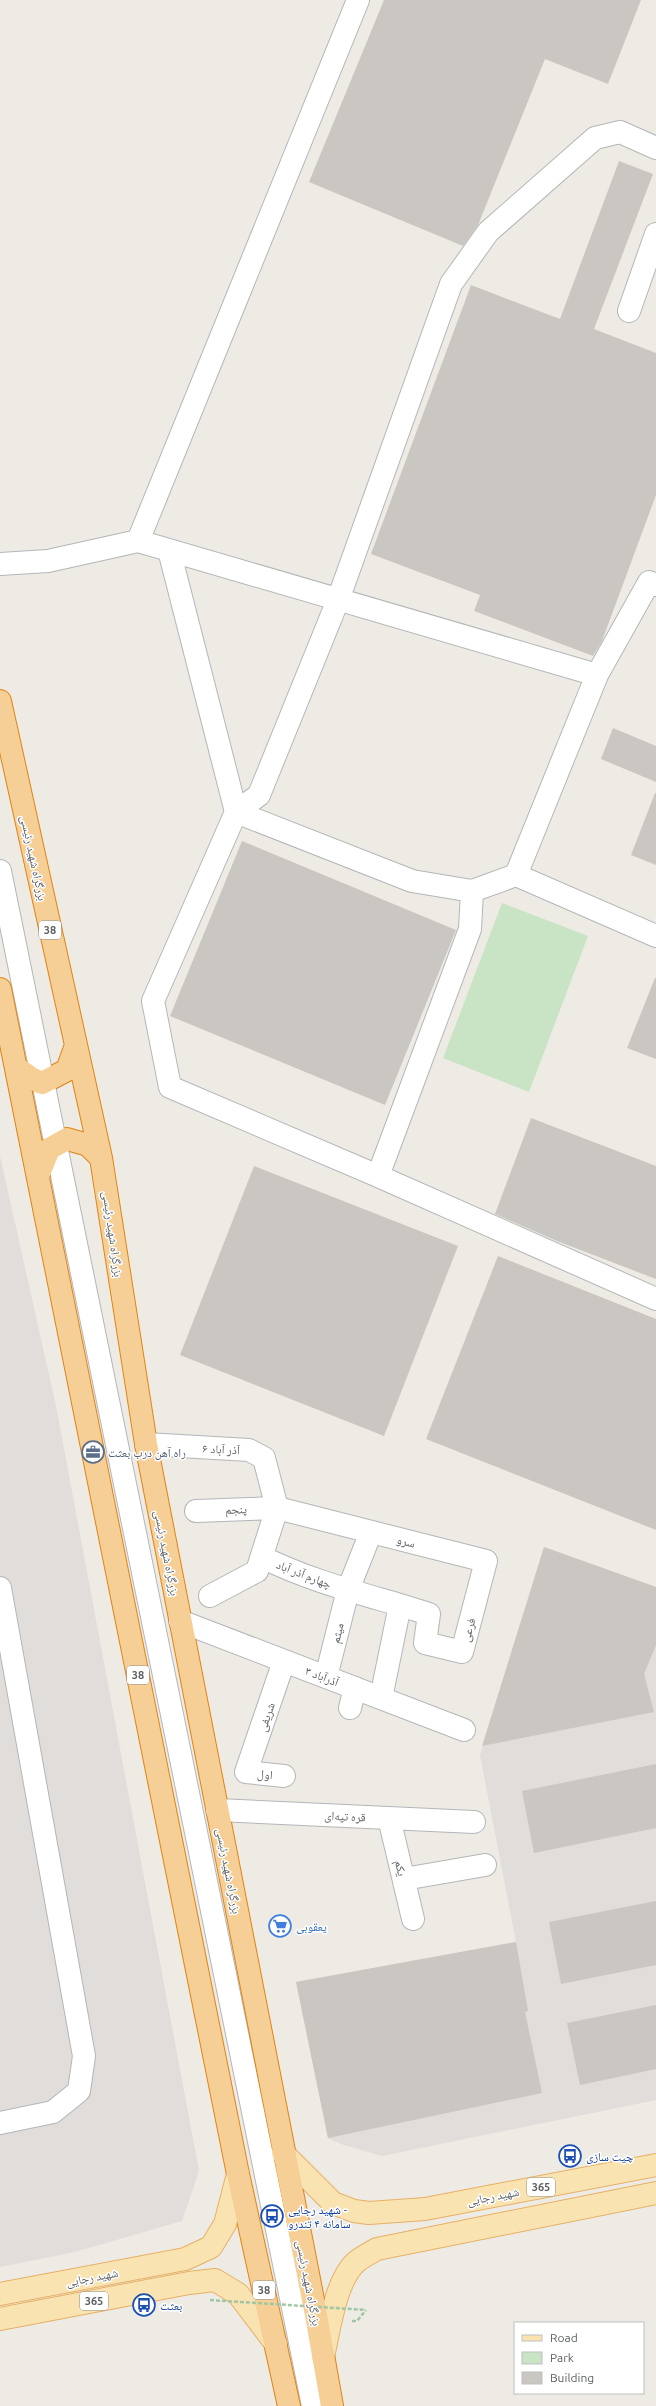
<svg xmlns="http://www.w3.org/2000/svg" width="656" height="2406" viewBox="0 0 656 2406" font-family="Ubuntu,'Noto Naskh Arabic',sans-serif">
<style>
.industrial{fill:#e0ddda}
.green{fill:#c8e4c4}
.building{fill:#cac6c2}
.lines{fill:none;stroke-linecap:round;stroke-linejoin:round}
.minor-casing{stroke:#b3b6b9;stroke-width:24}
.major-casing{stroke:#e7b066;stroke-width:24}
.highway-casing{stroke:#e28312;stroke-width:24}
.path{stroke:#9fc7a4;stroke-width:2.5;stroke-dasharray:4 2;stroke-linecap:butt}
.minor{stroke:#fff;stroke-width:22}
.major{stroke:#f9e3b0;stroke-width:22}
.highway{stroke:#f5cf96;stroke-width:22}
.path-bridge{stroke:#9fc7a4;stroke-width:2.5;stroke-dasharray:4 2;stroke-linecap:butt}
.labels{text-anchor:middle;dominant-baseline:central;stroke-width:3;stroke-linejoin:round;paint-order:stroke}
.shield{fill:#fff;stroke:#8e9093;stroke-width:1}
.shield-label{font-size:11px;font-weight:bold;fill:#5d6165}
.street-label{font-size:12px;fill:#5d6165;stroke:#fff}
.service-label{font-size:12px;fill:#4e5e75;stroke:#fff;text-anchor:start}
.shop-label{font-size:12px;fill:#366cbe;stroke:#fff;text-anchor:start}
.transit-label{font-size:12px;fill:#164399;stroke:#fff;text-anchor:start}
</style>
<rect width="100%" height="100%" fill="#eeebe5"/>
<!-- industrial -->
<path class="industrial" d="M0 1156 56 1406 199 2171 182 2221 75 2252 0 2267Z
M544 1547 656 1587V2100L382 2156 341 2144 328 2138 296 1982 516 1942 480 1755Z"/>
<!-- green -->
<path class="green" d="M502 903 588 936 529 1092 443 1058Z"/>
<!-- building -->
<path class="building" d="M384 0H641L608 84 545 59 478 225 463 246 309 182Z
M619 161 653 174 594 329 656 353V495L602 641 593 656 474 611 480 595 371 554 471 285 560 319Z
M613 728 656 746V782L601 759Z
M655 793H656V865L631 855Z
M242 841 456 930 385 1105 170 1016Z
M655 978H656V1059L627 1048Z
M531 1118 656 1166V1279L557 1241 495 1214Z
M254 1166 458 1246 384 1436 180 1355Z
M498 1256 656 1319V1530L426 1439Z
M544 1547 656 1587V1645L644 1674 654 1712 482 1746Z
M656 1764V1828L534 1853 522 1791Z
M656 1901V1965L561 1984 549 1922Z
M516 1942 528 2011 525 2012 542 2093 328 2138 296 1982Z
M656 2005V2069L580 2085 567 2023Z"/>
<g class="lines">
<!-- minor casing -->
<g class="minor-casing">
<path id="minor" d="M629 311 656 234
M138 541 597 675
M169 550 236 812 153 1001 170 1087 378 1176 470 929 472 891
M0 564 48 561 138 541 358 0
M236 812 259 795 338 600 451 284 488 232 595 138 620 132 656 148
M236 812 412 881 472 891 516 875 597 675 649 582 656 585
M0 871 313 2406
M516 875 656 936
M378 1176 656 1299
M146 1444 249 1450 264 1458 277 1508 486 1561 462 1652 425 1643 429 1614 400 1605 381 1698
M196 1511 277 1508 257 1571 210 1596
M262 1557C306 1579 352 1591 400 1605
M0 1588 84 2056 79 2091 53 2112 0 2123
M180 1621 464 1730
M326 1677 348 1590 371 1532
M350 1708 355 1688
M284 1776 246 1772 284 1661
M217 1810 474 1822
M389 1818 413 1919
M404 1879 485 1865"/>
</g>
<!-- major casing -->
<g class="major-casing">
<path id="major" d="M283 2153 333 2203 354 2211 369 2213 425 2209 656 2165
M0 2294 185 2259 211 2247 225 2224 238 2174
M0 2319 189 2283 215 2280 238 2294 276 2344
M323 2357C329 2331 335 2281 356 2262 362 2257 370 2253 377 2249L656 2193"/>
</g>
<!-- highway casing -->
<g class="highway-casing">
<path id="highway" d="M0 701 101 1158 146 1444 316 2315 332 2406
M0 989 238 2174 289 2406
M17 1068 31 1078 42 1083 67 1070 76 1045
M38 1176 49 1149 67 1139 88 1145 101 1158"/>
</g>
<!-- path -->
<path class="path" d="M352 2321H357L366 2310"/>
<!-- minor -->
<use href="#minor" class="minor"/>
<!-- major -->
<use href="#major" class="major"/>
<!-- highway -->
<use href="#highway" class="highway"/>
<!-- path-bridge -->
<path class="path-bridge" d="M210 2300 366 2310"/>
</g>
<!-- icons -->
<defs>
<g id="office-ring" transform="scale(1.15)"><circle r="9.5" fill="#fff" stroke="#5c6f8a" stroke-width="1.5"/><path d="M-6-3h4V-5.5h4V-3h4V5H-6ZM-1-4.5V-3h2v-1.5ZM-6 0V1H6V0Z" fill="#5c6f8a"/></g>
<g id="supermarket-ring" transform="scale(1.15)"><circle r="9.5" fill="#fff" stroke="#3f7fe0" stroke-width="1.5"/><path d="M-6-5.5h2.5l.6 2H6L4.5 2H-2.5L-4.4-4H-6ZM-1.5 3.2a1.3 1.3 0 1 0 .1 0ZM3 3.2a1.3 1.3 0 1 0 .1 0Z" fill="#3f7fe0"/></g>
<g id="bus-ring" transform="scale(1.15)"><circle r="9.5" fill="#fff" stroke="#1a4fb4" stroke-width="1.5"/><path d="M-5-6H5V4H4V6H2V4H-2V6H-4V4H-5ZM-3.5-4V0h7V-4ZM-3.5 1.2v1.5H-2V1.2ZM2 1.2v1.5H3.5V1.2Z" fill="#1a4fb4"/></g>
</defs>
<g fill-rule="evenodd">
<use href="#office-ring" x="93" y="1452"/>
<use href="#supermarket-ring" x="280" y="1926"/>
<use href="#bus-ring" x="570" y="2156"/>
<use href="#bus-ring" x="272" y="2216"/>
<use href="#bus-ring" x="144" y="2305"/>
</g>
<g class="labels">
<!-- shield labels -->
<g class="shield">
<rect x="39" y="921" width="22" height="18" rx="3"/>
<rect x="127" y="1666" width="22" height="18" rx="3"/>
<rect x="527" y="2178" width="28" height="18" rx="3"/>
<rect x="253" y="2281" width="22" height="18" rx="3"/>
<rect x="80" y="2292" width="28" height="18" rx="3"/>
</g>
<g class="shield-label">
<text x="50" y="930">38</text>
<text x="138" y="1675">38</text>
<text x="541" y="2187">365</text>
<text x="264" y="2290">38</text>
<text x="94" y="2301">365</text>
</g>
<!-- street labels -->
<g class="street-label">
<text transform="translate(34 858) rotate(78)">بزرگراه شهید رئیسی</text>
<text transform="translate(113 1234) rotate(82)">بزرگراه شهید رئیسی</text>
<text transform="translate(221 1449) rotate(3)">آذر آباد ۶</text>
<text transform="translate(236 1509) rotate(-2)">پنجم</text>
<text transform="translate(406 1541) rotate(14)">سرو</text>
<text transform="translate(167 1553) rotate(79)">بزرگراه شهید رئیسی</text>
<text transform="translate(304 1574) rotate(21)">چهارم آذر آباد</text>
<text transform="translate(468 1630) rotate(-75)">فرعی</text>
<text transform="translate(337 1633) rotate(-76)">میثم</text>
<text transform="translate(322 1676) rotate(21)">۳ آذرآباد</text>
<text transform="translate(266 1717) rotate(-71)">شریفی</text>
<text transform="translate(265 1774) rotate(5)">اول</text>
<text transform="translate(345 1816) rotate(3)">قره تپه‌ای</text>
<text transform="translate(401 1868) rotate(77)">یکم</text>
<text transform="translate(229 1871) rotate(79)">بزرگراه شهید رئیسی</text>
<text transform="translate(493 2196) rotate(-11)">شهید رجایی</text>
<text transform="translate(92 2277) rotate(-11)">شهید رجایی</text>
<text transform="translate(309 2283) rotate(79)">بزرگراه شهید رئیسی</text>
</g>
<!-- service labels -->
<g class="service-label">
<text x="108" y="1452">راه آهن درب بعثت</text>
</g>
<!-- shop labels -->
<g class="shop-label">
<text x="296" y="1926">یعقوبی</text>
</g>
<!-- transit labels -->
<g class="transit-label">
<text x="586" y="2156">چیت سازی</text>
<text x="288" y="2209">شهید رجایی -<tspan x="288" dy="14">سامانه ۴ تندرو</tspan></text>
<text x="160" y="2305">بعثت</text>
</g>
</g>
<!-- legend -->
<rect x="514" y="2322" width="130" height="72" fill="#ffffff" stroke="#bec0c1"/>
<rect x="522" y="2335" width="20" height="6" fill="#f9e3b0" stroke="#bec0c1"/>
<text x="550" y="2342" font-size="12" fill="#5d6165">Road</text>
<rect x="522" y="2352" width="20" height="12" fill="#c8e4c4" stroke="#bec0c1"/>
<text x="550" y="2362" font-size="12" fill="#5d6165">Park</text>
<rect x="522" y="2372" width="20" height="12" fill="#cac6c2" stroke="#bec0c1"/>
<text x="550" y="2382" font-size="12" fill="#5d6165">Building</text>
</svg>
